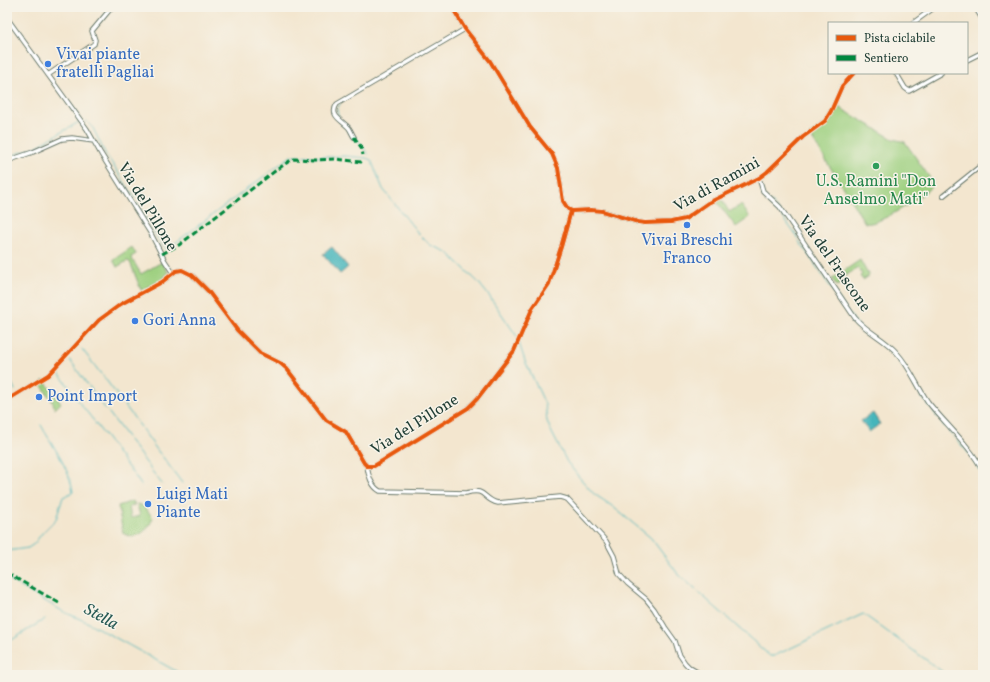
<svg xmlns="http://www.w3.org/2000/svg" width="990" height="682" viewBox="0 0 990 682" font-family="Vollkorn,serif">
<style>
.green{fill:#9ed080;stroke:#5e865a}
.water{fill:#45b5bb;stroke:#327978}
.lines{fill:none;stroke-linecap:round;stroke-linejoin:round}
.stream{stroke:#45b5bb;stroke-width:1}
.minor-casing{stroke:#69786a;stroke-width:5.5}
.minor{stroke:#fff;stroke-width:3.5}
.quiet{stroke:#00873e;stroke-width:3;stroke-dasharray:6 3;stroke-linecap:butt}
.cycleway-casing{stroke:#f7f3e8;stroke-width:6}
.cycleway{stroke:#e8590c;stroke-width:4}
.shop-dot{fill:#3f7fe0;stroke:#f7f3e8;stroke-width:1.5}
.leisure-dot{fill:#2e9e5b;stroke:#f7f3e8;stroke-width:1.5}
.labels{text-anchor:middle;dominant-baseline:central;stroke-width:3;stroke-linejoin:round;paint-order:stroke}
.shop-label{font-size:16px;fill:#366cbe;stroke:#f7f3e8;text-anchor:start}
.leisure-label{font-size:16px;fill:#27864d;stroke:#f7f3e8}
.street-label{font-size:16px;fill:#1f3d34;stroke:#f7f3e8}
.water-label{font-size:17px;font-style:italic;fill:#285b56;stroke:#f7f3e8}
</style>
<rect width="100%" height="100%" fill="#f7f3e8"/>
<filter id="ink" filterUnits="userSpaceOnUse"><feTurbulence type="fractalNoise" baseFrequency=".025" numOctaves="2"/><feDisplacementMap in="SourceGraphic" scale="8" xChannelSelector="R" yChannelSelector="G"/><feConvolveMatrix kernelMatrix="1 2 1 2 8 2 1 2 1" color-interpolation-filters="sRGB"/></filter>
<filter id="wash" filterUnits="userSpaceOnUse"><feTurbulence type="fractalNoise" baseFrequency=".012" numOctaves="4" result="noise"/><feDisplacementMap in="SourceGraphic" scale="16" xChannelSelector="R" yChannelSelector="G"/><feGaussianBlur stdDeviation="0.9" result="paint"/><feColorMatrix in="noise" values="0 0 0 0 0 0 0 0 0 0 0 0 0 0 0 0 0 1.4 0 .05"/><feComposite in="paint" operator="in"/></filter>
<g filter="url(#wash)">
<rect width="100%" height="100%" fill="#f3e6cf"/>
<!-- green -->
<path class="green" d="M837 106 893 139 905 142 932 181V186C922 196 878 227 865 223L810 135 831 120Z
M720 200 723 201 729 212 741 205 750 217 736 227 717 202Z
M132 247 136 254 131 257 141 274 162 262 168 272C164 282 150 286 141 290L130 262 127 261 117 267 113 260Z
M860 260 869 276 863 280 860 276 862 274 858 268 843 277 845 281 837 286 832 279Z
M44 380 61 403 55 409 53 403 41 384Z
M133 501 135 505 129 507 131 518 140 516 137 504C144 504 149 513 153 518 148 530 137 542 123 533L118 506Z"/>
<!-- water -->
<path class="water" d="M332 247 348 267 340 274 323 254Z
M873 413 880 424 869 432 861 421Z"/>
<g class="lines">
<!-- stream -->
<path class="stream" d="M7 14 14 25
M338 116 337 109 340 104
M86 121 93 128 105 153 135 198
M355 136 368 154
M7 157 34 148 79 122
M772 202 798 238
M137 203 162 245 167 249 291 156 297 155 319 157 345 156 366 158 371 160 383 189 418 233 430 245 447 252 478 282 490 297 518 338
M799 241 849 314 862 330
M868 335C885 346 901 357 909 376
M519 343 525 361 545 404 547 421 551 431 567 462 579 477 594 494 612 506 651 538 678 574 770 656H774L863 614 947 675
M82 349 101 374
M70 360 87 384
M58 372 74 394
M7 373 15 390
M103 376 121 400
M911 379 920 393
M89 386 107 411
M921 396 926 402
M75 397 94 421
M123 403 141 427
M928 404 938 418
M109 413 127 437
M940 421 955 438
M95 423 114 448
M142 429 160 454
M129 440 147 464
M957 440 973 458 981 472
M115 450 133 474
M162 456 182 483
M148 466 162 484
M135 476 141 485
M982 476 983 477
M7 551 28 548 34 544 43 532 56 519 63 497 73 492C70 469 52 445 41 425
M7 579 64 612 87 622 183 675
M7 643 45 619"/>
</g>
</g>
<g filter="url(#ink)">
<g class="lines">
<!-- minor casing -->
<g class="minor-casing">
<path id="minor" d="M452 7 465 29 490 61 530 127 552 154 558 168 563 201 568 209 572 211 591 210 602 211 638 222 645 223 671 222 685 219 708 203 759 178 767 172 803 137 825 121 831 111 842 86 854 73
M975 7 983 20
M7 18 87 129 101 154 151 234 165 261 173 273
M913 23 935 7
M967 60 983 52
M896 73 905 88 909 91 941 73
M48 75 94 44 95 40 92 31 112 7
M354 137C352 134 351 131 349 128 342 120 329 116 337 104L465 29
M7 161 33 152 62 139 72 138 94 141
M759 178 763 191 780 207 855 318C867 332 885 339 897 353 910 367 917 386 928 402 946 425 970 445 983 471
M943 196 983 164
M7 400 48 375 99 320 121 304 162 282 176 271 182 270 192 275 208 291 237 330 260 353 280 363 287 369 326 420 346 432 364 463 367 466H374L468 408 477 399 514 351 532 309 549 284 561 247 571 211
M367 466C368 475 372 487 380 491L466 493C487 487 482 500 498 503L560 497 567 499 606 541 614 556 619 574 628 584 646 599 654 609 665 627 675 641 679 654 685 663 690 668 702 675"/>
</g>
<!-- minor -->
<use href="#minor" class="minor"/>
<!-- quiet -->
<path class="quiet" d="M354 137 361 147 363 155
M162 254 179 245 275 171 291 160 295 159 315 160 336 159 361 162 364 160
M7 573 59 603 58 605"/>
<!-- cycleway casing -->
<g class="cycleway-casing">
<path id="cycleway" d="M452 7 465 29 490 61 530 127 552 154 558 168 563 201 568 209 572 211 591 210 602 211 638 222 645 223 671 222 685 219 708 203 759 178 767 172 803 137 825 121 831 111 842 86 854 73
M7 400 48 375 99 320 121 304 162 282 176 271 182 270 192 275 208 291 237 330 260 353 280 363 287 369 326 420 346 432 364 463 367 466H374L468 408 477 399 514 351 532 309 549 284 561 247 571 211"/>
</g>
<!-- cycleway -->
<use href="#cycleway" class="cycleway"/>
</g>
</g>
<!-- markers -->
<g class="shop-dot">
<circle cx="48" cy="64" r="4"/>
<circle cx="687" cy="225" r="4"/>
<circle cx="135" cy="321" r="4"/>
<circle cx="39" cy="397" r="4"/>
<circle cx="148" cy="504" r="4"/>
</g>
<circle class="leisure-dot" cx="876" cy="166" r="4"/>
<g class="labels">
<!-- shop labels -->
<g class="shop-label">
<text x="56" y="55">Vivai piante<tspan x="56" dy="18">fratelli Pagliai</tspan></text>
<text x="687" y="241" text-anchor="middle">Vivai Breschi<tspan x="687" dy="18">Franco</tspan></text>
<text x="143" y="321">Gori Anna</text>
<text x="47" y="397">Point Import</text>
<text x="156" y="495">Luigi Mati<tspan x="156" dy="18">Piante</tspan></text>
</g>
<!-- leisure labels -->
<g class="leisure-label">
<text x="876" y="182">U.S. Ramini "Don<tspan x="876" dy="18">Anselmo Mati"</tspan></text>
</g>
<!-- street labels -->
<g class="street-label">
<text transform="translate(717 185) rotate(-29)">Via di Ramini</text>
<text transform="translate(147 207) rotate(59)">Via del Pillone</text>
<text transform="translate(834 264) rotate(55)">Via del Frascone</text>
<text transform="translate(415 425) rotate(-32)">Via del Pillone</text>
</g>
<!-- water labels -->
<g class="water-label">
<text transform="translate(101 617) rotate(29)">Stella</text>
</g>
</g>
<!-- margin -->
<rect width="990" height="682" fill="none" stroke="#f7f3e8" stroke-width="24"/>
<!-- legend -->
<rect x="828" y="22" width="140" height="52" fill="#f7f3e8" stroke="#a1aaa0"/>
<rect x="836" y="35" width="20" height="6" fill="#e8590c" stroke="#a1aaa0"/>
<text x="864" y="42" font-size="12" fill="#1f3d34">Pista ciclabile</text>
<rect x="836" y="55" width="20" height="6" fill="#00873e" stroke="#a1aaa0"/>
<text x="864" y="62" font-size="12" fill="#1f3d34">Sentiero</text>
</svg>
